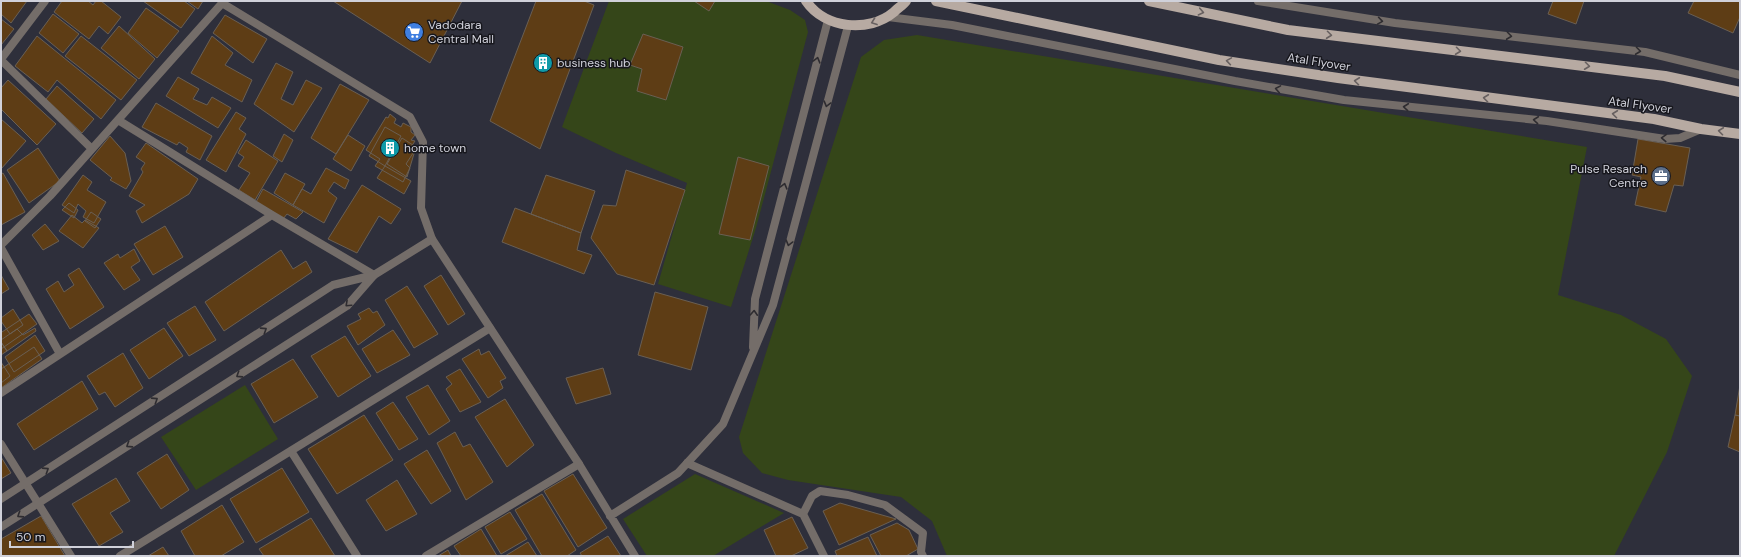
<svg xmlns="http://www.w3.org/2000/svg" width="1741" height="557" viewBox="0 0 1741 557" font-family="'DM Sans',sans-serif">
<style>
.green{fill:#354619}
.building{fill:#5e3d15;stroke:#6a5f53}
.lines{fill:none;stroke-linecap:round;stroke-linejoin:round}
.minor{stroke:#746d69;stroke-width:8}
.tertiary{stroke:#746d69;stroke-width:8}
.primary{stroke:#b7aaa2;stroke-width:10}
.oneway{stroke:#676060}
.oneway2{stroke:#2e2c30}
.labels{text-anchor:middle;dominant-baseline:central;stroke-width:3;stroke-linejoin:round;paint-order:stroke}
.poi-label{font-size:12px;fill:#d0d1da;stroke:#17171d;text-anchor:start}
.street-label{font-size:12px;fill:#d0d1da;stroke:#17171d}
</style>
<rect width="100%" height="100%" fill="#2e2f3b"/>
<!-- green -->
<path class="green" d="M609 1H766L790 10 805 20 808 32 756 228 731 307 658 284 687 183 616 153 562 127Z
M917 35 1587 147 1558 295 1621 315 1666 339 1692 376 1667 452 1614 556H947L932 521 901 497 788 480 762 473 743 453 739 437 861 57 884 40Z
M245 385 278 439 196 490 161 437Z
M695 474 784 513 713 556H647L623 519Z"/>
<!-- building -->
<path class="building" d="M1 1H27L11 23 1 14Z
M62 1H88L93 5 96 1H101L121 17 108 34 99 26 89 39 54 12Z
M143 1H184L195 9 181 28Z
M187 1H203L198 9Z
M333 1H462L430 63Z
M536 1H584L594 5 540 149 490 121Z
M694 1H715L709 11Z
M1553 1H1584L1576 24 1548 14Z
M1694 1H1740V17L1733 33 1688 13Z
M146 8 179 31 157 58 128 33Z
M53 14 79 34 63 53 39 33Z
M225 15 267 39 253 63 213 33Z
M1 19 14 29 1 45Z
M119 26 155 59 139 79 101 48Z
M643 34 683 47 666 100 637 91 642 69 630 65Z
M37 36 116 100 101 119 57 80 48 92 15 66Z
M81 36 137 80 121 100 65 56Z
M212 36 233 53 225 65 252 80 242 102 191 73Z
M276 63 293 72 281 99 293 105 306 80 322 88 294 132 254 104Z
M178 77 199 89 193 99 207 105 212 97 231 108 218 128 166 96Z
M8 80 56 124 37 145 1 109V88Z
M340 84 369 100 336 154 311 138Z
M57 86 94 119 82 133 46 99Z
M156 103 212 136 200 160 186 152 188 148 179 142 177 145 142 127Z
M236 112 246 118 239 129 246 134 226 172 206 160Z
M390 114 396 119 394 123 401 127 403 123 411 127V132L415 135 411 140 415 141 411 147 415 150 406 164 410 168 403 182 375 166 380 159 366 150 386 117 388 118Z
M1 119 26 141 1 169Z
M385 127 401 136 385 166 369 156Z
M284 134 293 140 282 162 273 156Z
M348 135 365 146 351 171 333 159Z
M110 136 125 153 131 181 126 189 110 180 112 178 90 160Z
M402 138 416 147 407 177 387 164Z
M1638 139 1690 148 1683 186 1674 185 1666 212 1635 205 1641 177 1632 175Z
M246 140 278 161 255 200 239 190 250 173 238 166 244 157 238 153Z
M146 143 198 179 189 194 142 223 136 211 145 205 129 196 143 172 141 169 145 163 136 157Z
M38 148 60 181 29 203 7 170Z
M738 157 769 166 750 240 719 234Z
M385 166 411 181 404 194 377 178Z
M326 168 349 180 345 189 334 182 328 191 337 198 324 223 293 205 302 189 311 194Z
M626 170 685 190 654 285 617 274 591 238 603 205 616 206Z
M3 173 25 212 1 225V174Z
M285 173 305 184 293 205 274 193Z
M83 175 92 182 87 190 106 202 94 223 83 217 86 211 78 204 74 213 62 205Z
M546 175 595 191 581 233 531 214Z
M362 185 401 209 391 224 379 216 357 253 328 239Z
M263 189 303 212 296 219 287 214 283 219 256 202Z
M69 203 78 210 74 218 62 210Z
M515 208 581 233 577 250 592 255 584 274 502 242Z
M91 212 101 219 95 228 85 221Z
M72 215 82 223 85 220 99 228 83 248 59 231Z
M45 224 59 241 43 250 32 235Z
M165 226 183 257 153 275 134 244Z
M134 249 140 261 131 267 140 280 124 290 104 263 118 254 120 258Z
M281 250 293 269 306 261 312 272 224 331 205 302Z
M79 268 104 307 70 329 46 289 58 281 64 292 74 285 68 275Z
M1 275 9 289 1 294Z
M441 275 465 314 448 325 424 286Z
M407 286 438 334 414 348 385 300Z
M655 292 708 307 691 370 638 355Z
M195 306 216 340 189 356 167 323Z
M369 308 373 313 377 311 385 325 358 345 347 326 361 319 358 314Z
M13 309 23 325 10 334 1 321V318Z
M29 314 37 324 1 349V330L2 332Z
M35 328 36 331 7 351 1 342V340L17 329 23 335Z
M164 328 183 356 149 379 130 350Z
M393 330 410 355 377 373 362 349Z
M35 335 45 351 14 372 5 357Z
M345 336 371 376 338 397 311 356Z
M1 342 7 351 1 355Z
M34 347 42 359 1 388V369Z
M479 349 481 355 489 351 506 378 500 381 503 388 488 398 462 359Z
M123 353 143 388 115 407 105 392 99 395 87 376Z
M293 359 318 397 274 423 251 384Z
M1 362 10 376 1 383Z
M603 368 611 394 576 404 566 378Z
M460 369 481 402 460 412 446 389 452 384 446 377Z
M82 381 98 409 34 450 17 424Z
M428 385 450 421 429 435 406 397Z
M1740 385V416L1735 415Z
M505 399 534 445 507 467 475 417Z
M393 402 418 439 399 450 376 413Z
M364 415 393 460 337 494 308 449Z
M1735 415 1740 416V452L1728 447Z
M455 432 463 447 470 444 493 482 466 500 437 443Z
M427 450 451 491 431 504 404 464Z
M167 454 189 490 161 509 137 473Z
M1 457 11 473 1 479Z
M282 468 309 512 256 543 230 499Z
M573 474 607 528 578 547 544 491Z
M116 478 130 501 110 513 123 532 99 546 72 504Z
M397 480 417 514 386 531 366 500Z
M542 494 576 550 567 556H542L515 510Z
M840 503 896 519 839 545 823 511Z
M222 505 244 542 221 556H195L181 531Z
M510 512 527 539 501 554 485 527Z
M41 516 65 556H1V539Z
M792 517 808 548 791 556H776L764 530Z
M311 518 335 556H264L259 549Z
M897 523 909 530 918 549 906 556H881L870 535Z
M481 529 497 556H461L454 546Z
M608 536 621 556H582L580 553Z
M868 537 877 556H837L835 551Z
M528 542 537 556H505Z
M163 547 169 556H148Z
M448 550 451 556H438Z"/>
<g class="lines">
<!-- minor -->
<path class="minor" d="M222 3 410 117 423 142 421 208 432 239
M1 59 45 1
M1 60 92 149
M118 120 272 215 374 275
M1 245 50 196 224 1
M1 248 60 354
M1 393 272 215
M1 444 71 556
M291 451 357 556
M687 463 803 514 824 556
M803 514 812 496 820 491 848 495 885 505 923 533 921 552 923 556
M120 556 490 328
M426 556 579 464"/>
<!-- tertiary -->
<path class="tertiary" d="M1258 1 1395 23 1645 52 1740 75
M888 17 952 25 1235 81 1344 100 1547 121 1665 139 1680 138 1701 129
M753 347 755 299 828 20
M1 499 333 285 374 275
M610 516 678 473 723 424 773 305 848 26
M1 527 347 306 374 275 432 239 579 464 635 556"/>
<!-- primary -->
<path class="primary" d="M806 1C825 29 869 33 894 12 898 8 903 5 906 1
M936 1 1219 60 1338 78 1654 119 1701 129 1740 134
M1149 1 1288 30 1665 76 1740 92"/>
</g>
<!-- one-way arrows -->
<defs><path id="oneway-chevron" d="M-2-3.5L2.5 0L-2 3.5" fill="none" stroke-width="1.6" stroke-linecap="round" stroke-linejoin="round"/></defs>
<g class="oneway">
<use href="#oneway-chevron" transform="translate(1201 12) rotate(12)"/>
<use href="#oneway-chevron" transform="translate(874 22) rotate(160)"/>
<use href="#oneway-chevron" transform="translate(1329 35) rotate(7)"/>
<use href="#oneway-chevron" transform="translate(1458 51) rotate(7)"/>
<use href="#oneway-chevron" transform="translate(1229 61) rotate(-171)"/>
<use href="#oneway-chevron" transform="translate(1587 66) rotate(7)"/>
<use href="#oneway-chevron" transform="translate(1357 81) rotate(-173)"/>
<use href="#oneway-chevron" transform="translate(1486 98) rotate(-173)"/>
<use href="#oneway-chevron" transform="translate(1615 114) rotate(-173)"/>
<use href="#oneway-chevron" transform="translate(1721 131) rotate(-173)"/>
</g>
<g class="oneway2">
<use href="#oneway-chevron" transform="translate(1380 21) rotate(9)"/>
<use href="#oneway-chevron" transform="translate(1509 36) rotate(7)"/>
<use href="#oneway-chevron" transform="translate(1638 51) rotate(7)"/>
<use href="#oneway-chevron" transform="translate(817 60) rotate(-75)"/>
<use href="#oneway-chevron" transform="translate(1278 89) rotate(-170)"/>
<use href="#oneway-chevron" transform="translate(827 104) rotate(105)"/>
<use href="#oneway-chevron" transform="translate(1406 107) rotate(-174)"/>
<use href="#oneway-chevron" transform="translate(1536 120) rotate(-174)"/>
<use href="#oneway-chevron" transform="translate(1664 138) rotate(-177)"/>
<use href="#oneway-chevron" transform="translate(784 186) rotate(-75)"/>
<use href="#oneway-chevron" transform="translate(789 243) rotate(105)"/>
<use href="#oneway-chevron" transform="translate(348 304) rotate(137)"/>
<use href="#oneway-chevron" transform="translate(754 313) rotate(-87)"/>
<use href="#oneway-chevron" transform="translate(264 330) rotate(-33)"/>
<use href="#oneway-chevron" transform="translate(239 375) rotate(147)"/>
<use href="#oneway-chevron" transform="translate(155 400) rotate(-33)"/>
<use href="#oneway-chevron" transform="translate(129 445) rotate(147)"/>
<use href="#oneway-chevron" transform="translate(46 470) rotate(-33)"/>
<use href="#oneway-chevron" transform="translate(20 515) rotate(147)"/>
</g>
<!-- icons -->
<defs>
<g id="supermarket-disc" transform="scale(1)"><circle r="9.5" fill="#3f7fe0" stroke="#17171d"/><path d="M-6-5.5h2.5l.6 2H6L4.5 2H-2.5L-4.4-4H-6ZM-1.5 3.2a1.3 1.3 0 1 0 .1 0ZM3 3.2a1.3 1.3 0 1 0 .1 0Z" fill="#fff"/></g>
<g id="building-disc" transform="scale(1)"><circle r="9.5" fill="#0f9aa8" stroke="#17171d"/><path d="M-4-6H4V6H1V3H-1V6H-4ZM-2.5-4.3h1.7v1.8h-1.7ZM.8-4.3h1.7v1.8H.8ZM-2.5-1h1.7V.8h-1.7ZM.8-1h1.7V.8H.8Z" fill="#fff"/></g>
<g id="office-disc" transform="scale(1)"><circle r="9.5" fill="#5c6f8a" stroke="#17171d"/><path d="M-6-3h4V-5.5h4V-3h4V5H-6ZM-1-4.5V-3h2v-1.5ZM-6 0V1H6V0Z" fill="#fff"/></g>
</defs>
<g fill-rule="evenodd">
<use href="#supermarket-disc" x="414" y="32"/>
<use href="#building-disc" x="543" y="63"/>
<use href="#building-disc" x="390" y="148"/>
<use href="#office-disc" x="1661" y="176"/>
</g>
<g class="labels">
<!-- poi labels -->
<g class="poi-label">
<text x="428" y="25">Vadodara<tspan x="428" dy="14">Central Mall</tspan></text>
<text x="557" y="63">business hub</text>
<text x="404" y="148">home town</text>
<text x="1647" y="169" text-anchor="end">Pulse Resarch<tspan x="1647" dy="14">Centre</tspan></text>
</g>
<!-- street labels -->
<g class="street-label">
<text transform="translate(1319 62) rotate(9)">Atal Flyover</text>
<text transform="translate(1640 105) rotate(8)">Atal Flyover</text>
</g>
</g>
<!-- border -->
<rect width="1741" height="557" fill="none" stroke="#d0d1da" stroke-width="4"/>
<!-- scale -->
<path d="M10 541v6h123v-6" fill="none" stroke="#d0d1da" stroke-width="2"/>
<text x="16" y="541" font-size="12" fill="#d0d1da" stroke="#17171d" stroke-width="3" paint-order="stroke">50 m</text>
</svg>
